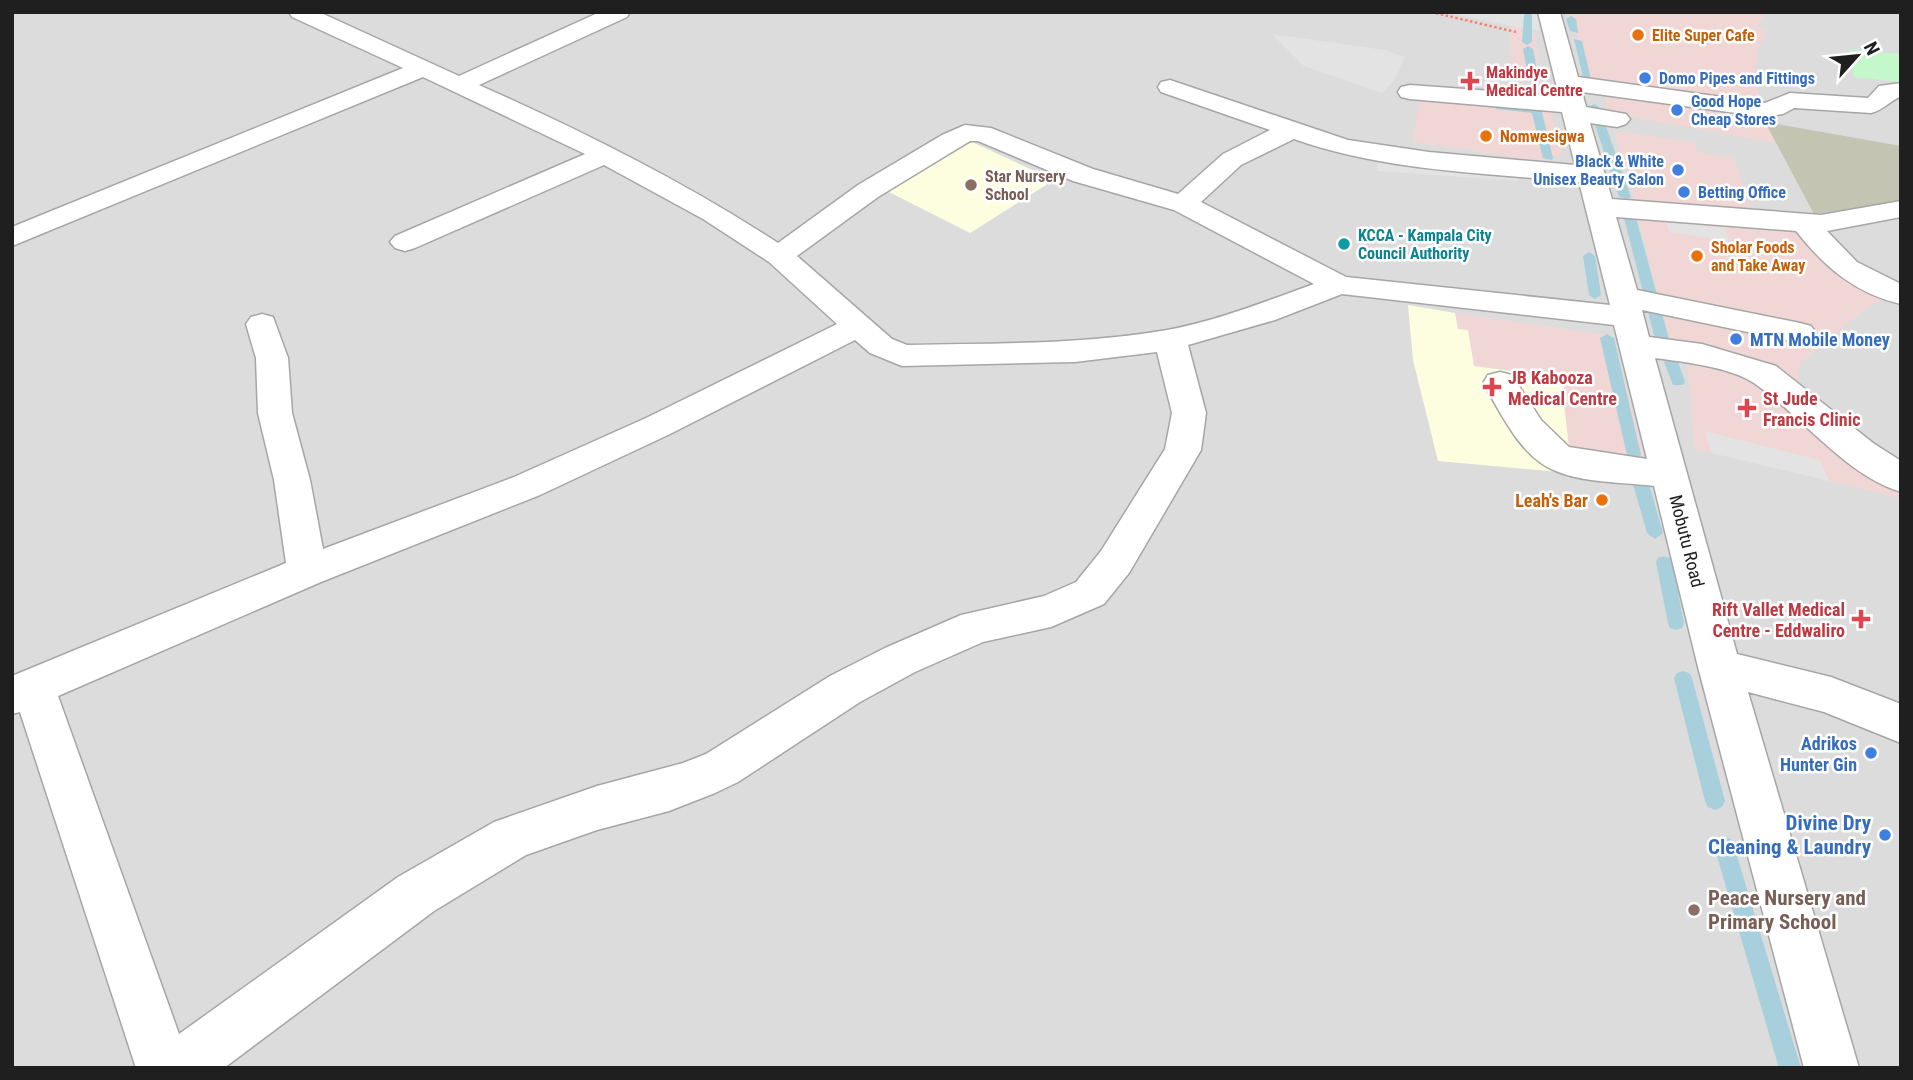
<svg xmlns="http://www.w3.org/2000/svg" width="1913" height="1080" viewBox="0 0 1913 1080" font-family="'Roboto Condensed',sans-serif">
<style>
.residential{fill:#dddcdc}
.commercial{fill:#f0d7d6}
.education{fill:#fdfee0}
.construction{fill:#c3c4b1}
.park{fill:#c4f8ca}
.parking{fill:#e3e3e3}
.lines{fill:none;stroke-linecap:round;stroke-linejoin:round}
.stream{fill:#a8cfdc;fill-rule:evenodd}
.minor-casing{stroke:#a6a6a6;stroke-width:3}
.path{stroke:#f58271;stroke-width:2.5;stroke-dasharray:2.5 2.5;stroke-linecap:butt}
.minor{fill:#fff;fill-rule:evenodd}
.food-dot{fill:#e8710a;stroke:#fff;stroke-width:2.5}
.shop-dot{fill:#3f7fe0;stroke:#fff;stroke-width:2.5}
.health-dot{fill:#e0444e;stroke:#fff;stroke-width:2.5}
.education-dot{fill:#8d6e63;stroke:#fff;stroke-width:2.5}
.culture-dot{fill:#0f9aa8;stroke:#fff;stroke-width:2.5}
.labels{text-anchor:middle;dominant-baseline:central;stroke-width:5;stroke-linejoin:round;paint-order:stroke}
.far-food-label{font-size:16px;font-weight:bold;fill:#c56008;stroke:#fff;text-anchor:start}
.far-health-label{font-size:16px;font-weight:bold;fill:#be3a42;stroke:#fff;text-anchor:start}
.far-shop-label{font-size:16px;font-weight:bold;fill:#366cbe;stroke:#fff;text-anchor:start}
.far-education-label{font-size:16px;font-weight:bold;fill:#785e54;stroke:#fff;text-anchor:start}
.far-culture-label{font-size:16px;font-weight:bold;fill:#0d838f;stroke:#fff;text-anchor:start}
.shop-label{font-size:18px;font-weight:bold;fill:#366cbe;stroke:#fff;text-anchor:start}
.health-label{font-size:18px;font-weight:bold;fill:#be3a42;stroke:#fff;text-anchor:start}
.food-label{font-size:18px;font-weight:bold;fill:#c56008;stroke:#fff;text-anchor:end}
.street-label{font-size:18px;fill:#1f1f1f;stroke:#fff}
.near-shop-label{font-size:21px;font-weight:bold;fill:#366cbe;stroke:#fff;text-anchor:end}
.near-education-label{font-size:21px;font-weight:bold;fill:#785e54;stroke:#fff;text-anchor:start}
</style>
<rect width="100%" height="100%" fill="#f0ede6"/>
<!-- residential -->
<path class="residential" d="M12 12H1901V1068H12Z"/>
<!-- commercial -->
<path class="commercial" d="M1568 12H1766L1757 27 1767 30 1759 47 1753 81 1765 107 1597 83 1588 77 1585 59Z
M1510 19 1536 35 1539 74 1511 73Z
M1603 93 1764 115 1776 143 1609 113Z
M1419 101 1549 108 1564 153 1541 161 1413 142Z
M1614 131 1694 142 1698 152 1734 158 1750 207 1635 202Z
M1638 218 1763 224 1809 237 1887 296 1866 308 1799 364 1798 387 1671 346Z
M1455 313 1613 336 1650 479 1572 473 1559 376 1473 366 1468 331 1458 329Z
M1686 356 1755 375 1901 490V498L1695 449Z"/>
<!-- education -->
<path class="education" d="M972 142 1054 180 970 233 887 191Z
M1408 305 1455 313 1458 329 1468 330 1474 366 1564 378 1563 396 1572 473 1438 461 1413 360Z"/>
<!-- construction -->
<path class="construction" d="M1765 122 1901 146V203L1814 214Z"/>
<!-- park -->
<path class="park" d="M1849 49 1901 54V82L1854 77Z"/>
<!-- parking -->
<path class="parking" d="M1444 12H1538L1539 31 1491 22Z
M1272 34 1385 50 1405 57 1393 82 1382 93 1304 66Z
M1377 163 1514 173 1519 181 1378 171Z
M1666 222 1725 228 1730 241 1669 232Z
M1704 431 1820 460 1829 481 1712 453Z"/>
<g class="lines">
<!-- stream -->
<path class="stream" d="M1528 12 1532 15V42L1527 45 1522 42 1524 15Z
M1571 16 1576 19 1578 33 1570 31 1566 19Z
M1574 39 1582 41 1591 79 1583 77Z
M1528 46 1533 49 1537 70 1532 73 1527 70 1523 49Z
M1500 104 1541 108 1553 158 1552 160 1543 158 1532 113 1496 109 1495 107Z
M1594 104 1599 107 1631 197 1629 199 1619 197 1589 107Z
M1630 215 1636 218 1669 339 1667 342 1662 343 1655 339 1624 218Z
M1589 252 1595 256 1601 295 1595 299 1589 295 1583 256Z
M1607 334 1614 338 1641 455 1634 460 1627 455 1600 338Z
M1671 358 1678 362 1685 382 1683 385H1673L1664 362Z
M1641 479 1649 484 1663 533 1655 539 1647 533 1633 484Z
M1664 556 1670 558 1672 562 1684 623 1682 628 1676 630 1670 628 1668 623 1656 562 1658 558Z
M1683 671 1689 673 1692 678 1725 801 1722 807 1715 810 1708 807 1705 801 1674 678 1677 673Z
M1724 837 1731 839 1734 846 1801 1068H1779L1714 846 1717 839Z"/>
<!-- minor casing -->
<g class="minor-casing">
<path id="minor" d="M289 12H319L459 76 600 12H630L627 17 479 85C582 131 683 181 778 243L858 185 942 135 965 125 991 128 1093 169 1178 194 1223 154 1270 130 1161 92 1158 87 1161 82 1170 80 1348 140 1429 152 1575 165 1562 112 1410 99 1401 97 1398 92 1401 87 1410 85 1559 96 1538 12H1560L1578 77 1765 103 1790 93 1868 98 1879 86 1901 83V97C1893 98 1884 110 1871 113L1794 108 1783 114 1765 117 1582 92 1586 107 1626 114 1630 119 1626 124 1617 127 1590 123 1612 199 1821 215 1901 201V217L1827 231 1857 262 1901 284V304C1854 293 1825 267 1796 231L1616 217 1637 290 1800 323 1811 326 1816 333 1811 340 1800 343 1642 310 1649 337 1702 344 1776 366 1873 443 1901 461V492C1846 476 1801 415 1754 383 1730 367 1684 362 1655 358L1737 654 1831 677 1901 704V743L1824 712 1748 692 1859 1068H1804L1698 667 1654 486C1623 482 1584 483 1556 471 1520 457 1502 414 1483 383L1488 375 1500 372 1512 375 1541 420 1569 447 1647 459 1614 325 1342 294 1275 320 1188 345 1206 413 1201 450 1129 573 1104 604 1051 627 983 642 915 672 860 702 738 782 715 793 669 811 597 830 526 855 434 911 224 1068H136L20 712 12 714V676L286 563 274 480 258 413 256 358 246 324 251 317 262 314 273 317 288 358 292 413 310 480 323 549 514 477 646 418 837 324 769 262 703 219 604 165 415 248 405 251 395 248 390 242 395 236 585 154 423 77 12 246V227L403 68 292 17ZM1294 139C1385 171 1484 173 1579 182L1610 305 1346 277 1201 202 1241 165ZM970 141H978L1073 181 1174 210 1314 284C1266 301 1217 321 1167 330 1081 345 993 343 907 345L892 339 797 256 878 197ZM855 340 870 353 902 366 1075 362 1157 352 1172 413 1165 449 1101 551 1076 582 1044 596 961 615 885 648 830 676 706 754 683 763 597 786 494 822 398 877 179 1034 58 696 321 582 540 495 670 434Z"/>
</g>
<!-- path -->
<path class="path" d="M1431 12 1516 32"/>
<!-- minor -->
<use href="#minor" class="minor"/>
</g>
<!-- markers -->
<g class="food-dot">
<circle cx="1638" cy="35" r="7"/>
<circle cx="1486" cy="136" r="7"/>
<circle cx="1697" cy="256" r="7"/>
<circle cx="1602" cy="500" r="7"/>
</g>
<g class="shop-dot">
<circle cx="1645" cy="78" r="7"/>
<circle cx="1677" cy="110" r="7"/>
<circle cx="1678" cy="170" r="7"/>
<circle cx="1684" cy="192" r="7"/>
<circle cx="1736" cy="339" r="7"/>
<circle cx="1871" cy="753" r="7"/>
<circle cx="1885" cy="835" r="7"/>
</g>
<g class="health-dot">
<path d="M1466.5 70.5h7v7h7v7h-7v7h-7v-7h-7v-7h7z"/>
<path d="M1488.5 376.5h7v7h7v7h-7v7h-7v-7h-7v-7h7z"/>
<path d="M1743.5 397.5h7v7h7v7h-7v7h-7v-7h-7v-7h7z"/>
<path d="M1857.5 608.5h7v7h7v7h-7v7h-7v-7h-7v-7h7z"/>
</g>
<g class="education-dot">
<circle cx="971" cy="185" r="7"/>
<circle cx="1694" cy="910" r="7"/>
</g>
<circle class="culture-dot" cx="1344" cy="244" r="7"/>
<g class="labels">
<!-- far-food labels -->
<g class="far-food-label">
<text x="1652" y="35">Elite Super Cafe</text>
<text x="1500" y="136">Nomwesigwa</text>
<text x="1711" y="247">Sholar Foods<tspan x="1711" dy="18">and Take Away</tspan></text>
</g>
<!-- far-health labels -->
<g class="far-health-label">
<text x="1486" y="72">Makindye<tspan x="1486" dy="18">Medical Centre</tspan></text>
</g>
<!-- far-shop labels -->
<g class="far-shop-label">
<text x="1659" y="78">Domo Pipes and Fittings</text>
<text x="1691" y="101">Good Hope<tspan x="1691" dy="18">Cheap Stores</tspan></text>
<text x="1664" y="161" text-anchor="end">Black &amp; White<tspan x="1664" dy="18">Unisex Beauty Salon</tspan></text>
<text x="1698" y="192">Betting Office</text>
</g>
<!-- far-education labels -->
<g class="far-education-label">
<text x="985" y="176">Star Nursery<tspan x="985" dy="18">School</tspan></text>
</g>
<!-- far-culture labels -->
<g class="far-culture-label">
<text x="1358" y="235">KCCA - Kampala City<tspan x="1358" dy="18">Council Authority</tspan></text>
</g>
<!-- shop labels -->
<g class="shop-label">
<text x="1750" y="339">MTN Mobile Money</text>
<text x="1857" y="743" text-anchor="end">Adrikos<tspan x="1857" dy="21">Hunter Gin</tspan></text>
</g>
<!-- health labels -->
<g class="health-label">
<text x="1508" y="377">JB Kabooza<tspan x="1508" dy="21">Medical Centre</tspan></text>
<text x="1763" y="398">St Jude<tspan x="1763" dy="21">Francis Clinic</tspan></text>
<text x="1845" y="609" text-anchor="end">Rift Vallet Medical<tspan x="1845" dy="21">Centre - Eddwaliro</tspan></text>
</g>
<!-- food labels -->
<g class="food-label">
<text x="1588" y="500">Leah's Bar</text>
</g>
<!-- street labels -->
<g class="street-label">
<text transform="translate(1687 541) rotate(76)">Mobutu Road</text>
</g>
<!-- near-shop labels -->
<g class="near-shop-label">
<text x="1871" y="823">Divine Dry<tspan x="1871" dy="24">Cleaning &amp; Laundry</tspan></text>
</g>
<!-- near-education labels -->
<g class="near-education-label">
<text x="1708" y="898">Peace Nursery and<tspan x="1708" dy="24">Primary School</tspan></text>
</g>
</g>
<!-- border -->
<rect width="1913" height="1080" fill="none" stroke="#1f1f1f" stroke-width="28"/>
<!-- north arrow -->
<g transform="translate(1857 56) rotate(63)" stroke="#ffffff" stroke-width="5" paint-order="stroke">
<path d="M0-5L12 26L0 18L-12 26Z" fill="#1f1f1f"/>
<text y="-10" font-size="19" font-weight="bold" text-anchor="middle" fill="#1f1f1f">N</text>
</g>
</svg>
